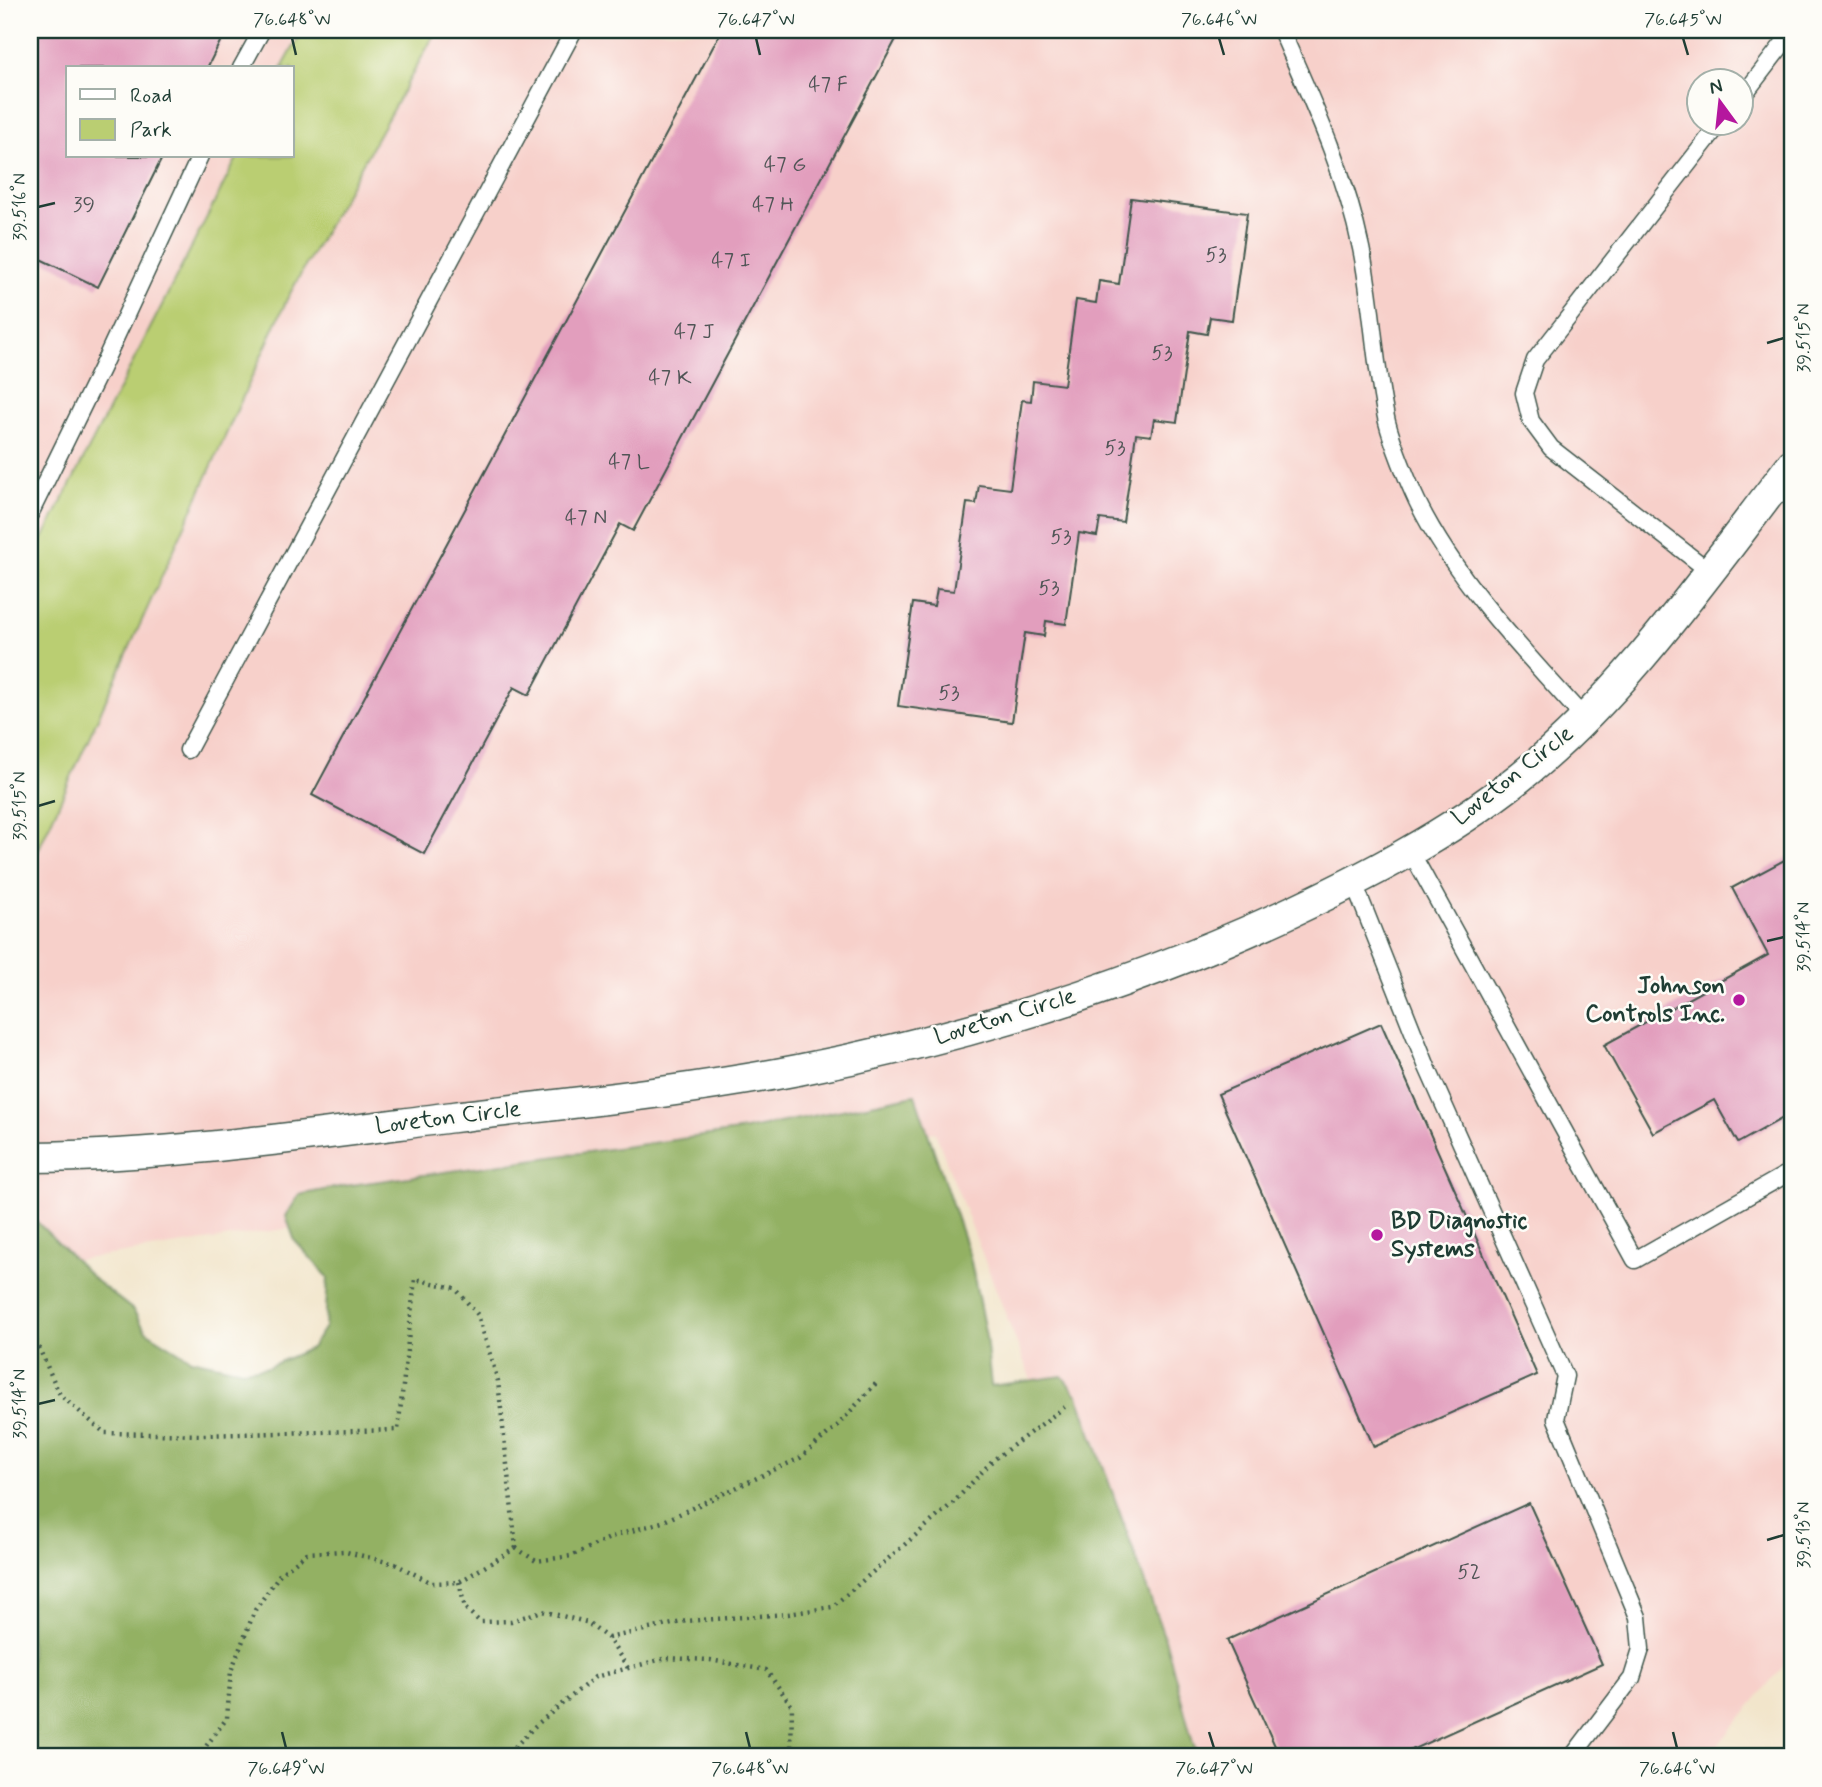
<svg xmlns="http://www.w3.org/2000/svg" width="1822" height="1787" viewBox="0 0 1822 1787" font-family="Mynerve,sans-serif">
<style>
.built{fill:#f7d0ca;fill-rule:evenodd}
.green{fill:#bace72;stroke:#6c8653;stroke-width:2}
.forest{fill:#93b164;stroke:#59774c;stroke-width:2}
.building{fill:#e29ebd}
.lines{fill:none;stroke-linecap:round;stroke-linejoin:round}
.lane-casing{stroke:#3f564b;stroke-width:19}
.street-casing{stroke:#3f564b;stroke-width:33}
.path{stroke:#3f564b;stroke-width:4.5;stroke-dasharray:2 5;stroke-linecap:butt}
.lane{stroke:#fff;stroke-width:16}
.street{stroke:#fff;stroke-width:30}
.ticks{fill:none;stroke:#1f3d34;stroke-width:2.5}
.poi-dot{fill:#b5179e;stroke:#fdfcf7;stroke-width:2.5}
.labels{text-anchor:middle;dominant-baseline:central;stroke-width:5;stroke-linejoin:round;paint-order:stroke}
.number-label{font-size:21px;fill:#505556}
.street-label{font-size:24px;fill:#1f3d34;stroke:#fdfcf7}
.poi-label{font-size:24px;font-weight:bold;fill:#1f3d34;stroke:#fdfcf7;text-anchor:end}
.neatline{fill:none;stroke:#1f3d34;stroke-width:2.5}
.ticks-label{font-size:18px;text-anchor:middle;fill:#1f3d34}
</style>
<rect width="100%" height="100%" fill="#fdfcf7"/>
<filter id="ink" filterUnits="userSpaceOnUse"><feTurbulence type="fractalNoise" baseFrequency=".0143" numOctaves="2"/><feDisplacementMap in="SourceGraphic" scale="14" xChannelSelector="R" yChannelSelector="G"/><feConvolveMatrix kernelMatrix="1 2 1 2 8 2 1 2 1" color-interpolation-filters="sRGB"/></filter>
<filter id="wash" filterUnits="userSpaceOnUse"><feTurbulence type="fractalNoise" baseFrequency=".00686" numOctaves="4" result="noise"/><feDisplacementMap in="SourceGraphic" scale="28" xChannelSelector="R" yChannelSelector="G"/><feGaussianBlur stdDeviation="1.57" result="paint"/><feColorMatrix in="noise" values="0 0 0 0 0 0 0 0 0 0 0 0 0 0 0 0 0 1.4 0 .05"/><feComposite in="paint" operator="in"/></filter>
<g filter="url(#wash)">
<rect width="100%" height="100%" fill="#f2e5cb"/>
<!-- built -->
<path class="built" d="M30 30H1792V1656L1708 1757H1177L935 1132 30 1267ZM68 68H292V156H68ZM1700 80H1742V122H1700Z"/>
<!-- green -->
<path class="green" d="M303 30H437L288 297 30 868V564L238 156H292V68H282Z"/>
<!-- forest -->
<path class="forest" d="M915 1095 970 1257 986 1337 991 1386 1062 1376 1078 1396 1166 1642 1193 1743 1199 1757H30V1215L96 1281 133 1310 146 1331 191 1359 242 1370 268 1367 311 1348 325 1327 328 1277 295 1241 286 1216 299 1195 344 1186 745 1130Z"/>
<g id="blocks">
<!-- building -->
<path class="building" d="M30 30H226L207 68H68V156H163L98 287 30 254Z
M722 30H901L633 531 620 524 529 695 514 687 424 854 312 795Z
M1131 198 1247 213 1232 320 1210 317 1207 334 1190 331 1177 422 1154 419 1151 436 1136 434 1123 522 1100 519 1097 536 1079 533 1066 624 1046 621 1044 636 1025 633 1012 722 898 706 913 603 934 606 937 589 954 591 967 503 976 504 979 485 1010 489 1022 400 1031 401 1033 381 1064 385 1076 300 1096 303 1099 281 1119 284Z
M1792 856V1113L1738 1143 1714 1100 1653 1133 1604 1045 1768 955 1732 888Z
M1381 1023 1537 1375 1374 1447 1218 1094Z
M1529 1503 1602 1664 1396 1757H1280L1227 1640Z"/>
</g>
</g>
<g filter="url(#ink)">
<use href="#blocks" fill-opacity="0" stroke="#3f564b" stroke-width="2"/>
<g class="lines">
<!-- lane casing -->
<g class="lane-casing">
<path id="lane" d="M1281 30C1312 101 1345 171 1361 248 1373 305 1374 365 1387 422 1392 442 1408 482 1417 501 1456 581 1526 654 1585 719
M241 68 262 30
M1742 97 1792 32
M1775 486 1792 499
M30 514 101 369 200 156
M1709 571 1551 448 1531 421 1524 393 1535 360 1721 122
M188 750 574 30
M1411 852 1635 1260 1792 1171
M1354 883 1427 1067 1565 1376 1556 1419 1638 1617 1641 1649 1632 1678 1572 1757"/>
</g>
<!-- street casing -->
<g class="street-casing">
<path id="street" d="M30 1157C172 1156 313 1135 454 1117 569 1103 685 1092 798 1070 963 1038 1127 987 1280 917 1364 878 1446 836 1519 778 1624 695 1710 570 1792 464"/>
</g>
<!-- path -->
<path class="path" d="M30 1328 60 1395 105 1433 201 1435 398 1430 415 1279 455 1288 478 1315 498 1381 516 1548
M516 1548 536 1561 571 1556 614 1536 662 1522 800 1458 838 1425 879 1380
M459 1582 465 1608 480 1622 511 1621 542 1611 586 1622 608 1638 628 1668
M608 1638 686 1621 788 1614 832 1607 953 1503 992 1461 1066 1406
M198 1757 227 1718 231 1671 255 1610 280 1574 307 1553 343 1551 395 1564 432 1583 459 1582 516 1548
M505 1757 535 1726 595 1677 666 1658 710 1660 766 1670 792 1706 791 1751 793 1757"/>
<!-- lane -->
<use href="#lane" class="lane"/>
<!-- street -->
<use href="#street" class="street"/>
</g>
</g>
<!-- ticks -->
<path class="ticks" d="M292 38 296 55M756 38 760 55M1219 38 1224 55M1683 38 1688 55M38 207 55 203M1767 343 1784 338M38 806 55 801M1767 941 1784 937M38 1404 55 1400M1767 1540 1784 1535M282 1732 286 1748M746 1732 750 1748M1209 1732 1214 1748M1673 1732 1677 1748"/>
<!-- markers -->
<g class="poi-dot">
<circle cx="1739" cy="1000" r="7"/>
<circle cx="1377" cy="1235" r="7"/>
</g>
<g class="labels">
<!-- number labels -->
<g class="number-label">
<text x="828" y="85">47 F</text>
<text x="785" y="165">47 G</text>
<text x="84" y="205">39</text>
<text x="773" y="205">47 H</text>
<text x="1216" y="255">53</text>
<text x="731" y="261">47 I</text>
<text x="694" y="332">47 J</text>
<text x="1162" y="353">53</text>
<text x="670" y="378">47 K</text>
<text x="1115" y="448">53</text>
<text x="629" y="462">47 L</text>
<text x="586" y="518">47 N</text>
<text x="1061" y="537">53</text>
<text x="1049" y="588">53</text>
<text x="949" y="693">53</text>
<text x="1469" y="1572">52</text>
</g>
<!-- street labels -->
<g class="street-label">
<text transform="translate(1513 776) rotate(-38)">Loveton Circle</text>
<text transform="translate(1005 1017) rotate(-17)">Loveton Circle</text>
<text transform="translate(448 1118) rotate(-7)">Loveton Circle</text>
</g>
<!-- poi labels -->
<g class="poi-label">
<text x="1725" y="986">Johnson<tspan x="1725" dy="28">Controls Inc.</tspan></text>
<text x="1391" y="1221" text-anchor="start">BD Diagnostic<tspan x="1391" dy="28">Systems</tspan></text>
</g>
</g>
<!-- margin -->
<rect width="1822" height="1787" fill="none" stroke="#fdfcf7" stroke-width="77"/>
<!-- legend -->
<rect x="66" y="66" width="228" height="91" fill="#fdfcf7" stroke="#a4b0a9" stroke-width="2"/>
<rect x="80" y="89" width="35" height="10" fill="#ffffff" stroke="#a4b0a9" stroke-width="2"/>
<text x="130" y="102" font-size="21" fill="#1f3d34">Road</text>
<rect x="80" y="119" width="35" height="21" fill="#bace72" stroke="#a4b0a9" stroke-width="2"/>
<text x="130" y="136" font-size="21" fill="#1f3d34">Park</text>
<!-- north arrow -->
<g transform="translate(1720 102) rotate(345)"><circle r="33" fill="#fdfcf7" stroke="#a4b0a9" stroke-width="2"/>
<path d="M0-5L12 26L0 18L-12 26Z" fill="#b5179e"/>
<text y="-10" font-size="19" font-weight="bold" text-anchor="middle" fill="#1f3d34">N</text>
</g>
<rect x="38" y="38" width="1746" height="1710" class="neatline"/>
<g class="ticks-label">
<text x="292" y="25">76.648°W</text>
<text x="756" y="25">76.647°W</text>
<text x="1219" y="25">76.646°W</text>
<text x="1683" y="25">76.645°W</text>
<text transform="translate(19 207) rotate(-90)" y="6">39.516°N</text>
<text transform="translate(1803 338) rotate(-90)" y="6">39.515°N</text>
<text transform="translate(19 806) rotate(-90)" y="6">39.515°N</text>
<text transform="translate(1803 937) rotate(-90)" y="6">39.514°N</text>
<text transform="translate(19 1404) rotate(-90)" y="6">39.514°N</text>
<text transform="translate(1803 1535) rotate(-90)" y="6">39.513°N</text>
<text x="286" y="1774">76.649°W</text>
<text x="750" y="1774">76.648°W</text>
<text x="1214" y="1774">76.647°W</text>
<text x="1677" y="1774">76.646°W</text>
</g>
</svg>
